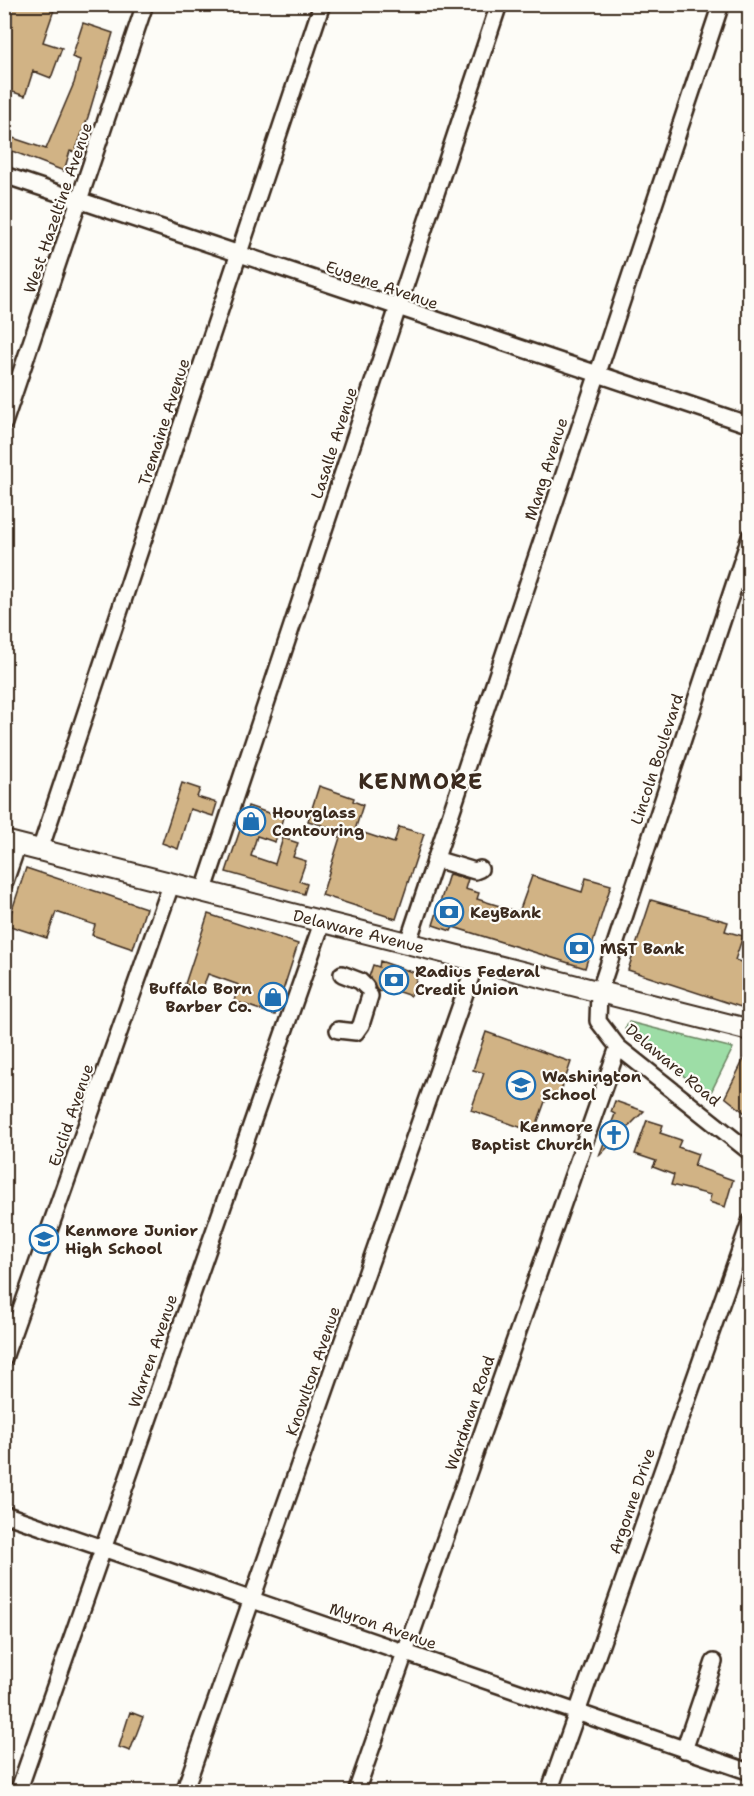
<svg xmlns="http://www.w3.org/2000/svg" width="754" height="1796" viewBox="0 0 754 1796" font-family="'Shantell Sans',sans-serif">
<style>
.green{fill:#9ddda6;stroke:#6c8462;stroke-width:1.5}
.building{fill:#d1b385;stroke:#3b2a1e;stroke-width:1.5}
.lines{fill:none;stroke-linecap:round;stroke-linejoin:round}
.minor-casing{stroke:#3b2a1e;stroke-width:20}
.major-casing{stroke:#3b2a1e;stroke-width:24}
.minor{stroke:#fdfcf7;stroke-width:15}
.major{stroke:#fdfcf7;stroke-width:20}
.labels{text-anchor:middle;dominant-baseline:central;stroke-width:4.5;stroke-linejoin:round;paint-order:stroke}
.street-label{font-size:16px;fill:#3b2a1e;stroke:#fdfcf7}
.poi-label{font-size:16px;font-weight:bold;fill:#3b2a1e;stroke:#fdfcf7;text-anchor:start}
.district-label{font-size:22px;font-weight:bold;letter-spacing:1.5px;fill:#3b2a1e;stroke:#fdfcf7}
</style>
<rect width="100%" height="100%" fill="#fdfcf7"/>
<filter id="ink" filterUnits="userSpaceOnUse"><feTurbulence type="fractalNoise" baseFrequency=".0167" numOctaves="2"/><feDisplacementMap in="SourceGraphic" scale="12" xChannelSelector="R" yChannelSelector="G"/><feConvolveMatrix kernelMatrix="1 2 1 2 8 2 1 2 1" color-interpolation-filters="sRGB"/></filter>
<g filter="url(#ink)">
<!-- green -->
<path class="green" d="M629 1022 733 1048 709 1096 625 1029Z"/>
<!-- building -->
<path class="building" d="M4 4H56L43 42 62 48 51 78 33 71 25 96 4 89Z
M83 23 113 33 88 117 75 152 70 151 64 171 4 148V135L46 149 74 83 80 60 72 57Z
M182 783 200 789 197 797 217 803 213 816 190 809 178 849 162 843Z
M319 786 354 798 353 801 363 805 355 830 394 843 399 827 424 834 396 919 322 895 342 831 308 821Z
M248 806 283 818 275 842 257 836 251 856 275 864 283 838 298 843 293 857 306 861 299 881 307 884 304 894 226 872Z
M26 868 146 908 133 949 92 935 95 925 56 912 47 938 7 925Z
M449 874 468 879 465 889 479 893 477 899 519 912 532 876 582 892 586 878 611 885 585 968 453 927 451 931 433 925Z
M651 900 728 922 725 931 743 936 735 960 750 965V1010L628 970Z
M208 914 298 944 275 1015 234 1001 239 985 208 974 202 990 185 984Z
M380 961 418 974 411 996 387 988 379 992 369 977 373 965 379 967Z
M486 1032 571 1062 558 1100 547 1096 534 1132 471 1110 484 1073 473 1070Z
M750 1047V1117L725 1097Z
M615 1101 644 1111 599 1156 615 1114 611 1112Z
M647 1120 663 1125 660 1133 681 1140 678 1147 698 1154 694 1166 733 1180 725 1207 709 1202 711 1195 671 1185 674 1175 653 1167 656 1161 635 1154Z
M130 1712 143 1717 130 1751 119 1747Z"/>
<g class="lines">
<!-- minor casing -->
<g class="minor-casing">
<path id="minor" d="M4 175 750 425
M4 423 145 4
M750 537 599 993 598 1021 618 1047 750 1152
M40 850 322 4
M435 859 475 871 480 869
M4 884 18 844
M203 893 499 4
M407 945 721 4
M342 974 360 981 366 987
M338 1030 356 1032 361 1025 370 996
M4 1358 171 885
M4 1514 750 1772
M684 1750 714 1662
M18 1792 322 923
M184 1792 476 962
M356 1792 618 1047
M549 1792 750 1222"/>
</g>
<!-- major casing -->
<g class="major-casing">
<g id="major">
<path id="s1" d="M4 841 750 1030"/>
</g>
</g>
<!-- minor -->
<use href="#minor" class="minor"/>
<!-- major -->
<use href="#major" class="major"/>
</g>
</g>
<!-- icons -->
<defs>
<g id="shop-ring" transform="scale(1.5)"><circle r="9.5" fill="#fdfcf7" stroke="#1f6fb2" stroke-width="1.5"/><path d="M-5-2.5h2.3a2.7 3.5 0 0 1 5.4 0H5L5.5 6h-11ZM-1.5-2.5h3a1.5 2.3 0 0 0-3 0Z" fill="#1f6fb2"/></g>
<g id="bank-ring" transform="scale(1.5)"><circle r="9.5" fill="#fdfcf7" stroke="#1f6fb2" stroke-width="1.5"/><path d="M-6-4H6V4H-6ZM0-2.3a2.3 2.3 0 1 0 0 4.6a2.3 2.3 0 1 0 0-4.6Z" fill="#1f6fb2"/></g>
<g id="school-ring" transform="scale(1.5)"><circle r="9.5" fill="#fdfcf7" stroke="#1f6fb2" stroke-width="1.5"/><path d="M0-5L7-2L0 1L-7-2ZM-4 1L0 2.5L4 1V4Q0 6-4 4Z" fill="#1f6fb2"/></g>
<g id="church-ring" transform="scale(1.5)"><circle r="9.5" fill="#fdfcf7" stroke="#1f6fb2" stroke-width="1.5"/><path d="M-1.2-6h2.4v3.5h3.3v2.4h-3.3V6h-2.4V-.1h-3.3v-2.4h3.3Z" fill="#1f6fb2"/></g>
</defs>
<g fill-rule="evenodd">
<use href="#shop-ring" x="251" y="821"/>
<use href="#bank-ring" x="449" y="912"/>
<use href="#bank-ring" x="579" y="948"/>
<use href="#bank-ring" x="394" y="980"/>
<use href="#shop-ring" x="273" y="997"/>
<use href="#school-ring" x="521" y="1085"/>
<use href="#church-ring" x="614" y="1135"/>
<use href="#school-ring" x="44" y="1239"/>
</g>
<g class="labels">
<!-- street labels -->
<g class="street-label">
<text transform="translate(58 208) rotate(-71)">West Hazeltine Avenue</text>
<text transform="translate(382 285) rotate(19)">Eugene Avenue</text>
<text transform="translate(164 422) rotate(-72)">Tremaine Avenue</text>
<text transform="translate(334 443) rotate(-72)">Lasalle Avenue</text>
<text transform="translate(546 469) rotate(-72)">Mang Avenue</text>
<text transform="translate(657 759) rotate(-72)">Lincoln Boulevard</text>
<text stroke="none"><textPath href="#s1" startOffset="366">Delaware Avenue</textPath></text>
<text transform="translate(673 1065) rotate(40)">Delaware Road</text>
<text transform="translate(71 1115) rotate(-71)">Euclid Avenue</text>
<text transform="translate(153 1351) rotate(-71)">Warren Avenue</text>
<text transform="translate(313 1371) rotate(-71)">Knowlton Avenue</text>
<text transform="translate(470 1413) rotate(-71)">Wardman Road</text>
<text transform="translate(632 1501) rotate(-71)">Argonne Drive</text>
<text transform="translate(383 1626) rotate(19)">Myron Avenue</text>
</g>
<!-- poi labels -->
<g class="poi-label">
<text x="272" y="812">Hourglass<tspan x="272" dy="18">Contouring</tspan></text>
<text x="470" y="912">KeyBank</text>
<text x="600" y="948">M&amp;T Bank</text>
<text x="415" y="971">Radius Federal<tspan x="415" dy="18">Credit Union</tspan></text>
<text x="252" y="988" text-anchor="end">Buffalo Born<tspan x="252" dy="18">Barber Co.</tspan></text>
<text x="542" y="1076">Washington<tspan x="542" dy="18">School</tspan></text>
<text x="593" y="1126" text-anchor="end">Kenmore<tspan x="593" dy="18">Baptist Church</tspan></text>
<text x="65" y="1230">Kenmore Junior<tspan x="65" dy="18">High School</tspan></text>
</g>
<!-- district labels -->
<g class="district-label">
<text x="421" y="781">KENMORE</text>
</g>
</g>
<!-- margin -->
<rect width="754" height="1796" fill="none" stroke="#fdfcf7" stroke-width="24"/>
<rect x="12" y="12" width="730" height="1772" fill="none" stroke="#3b2a1e" stroke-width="2" filter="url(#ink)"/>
</svg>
